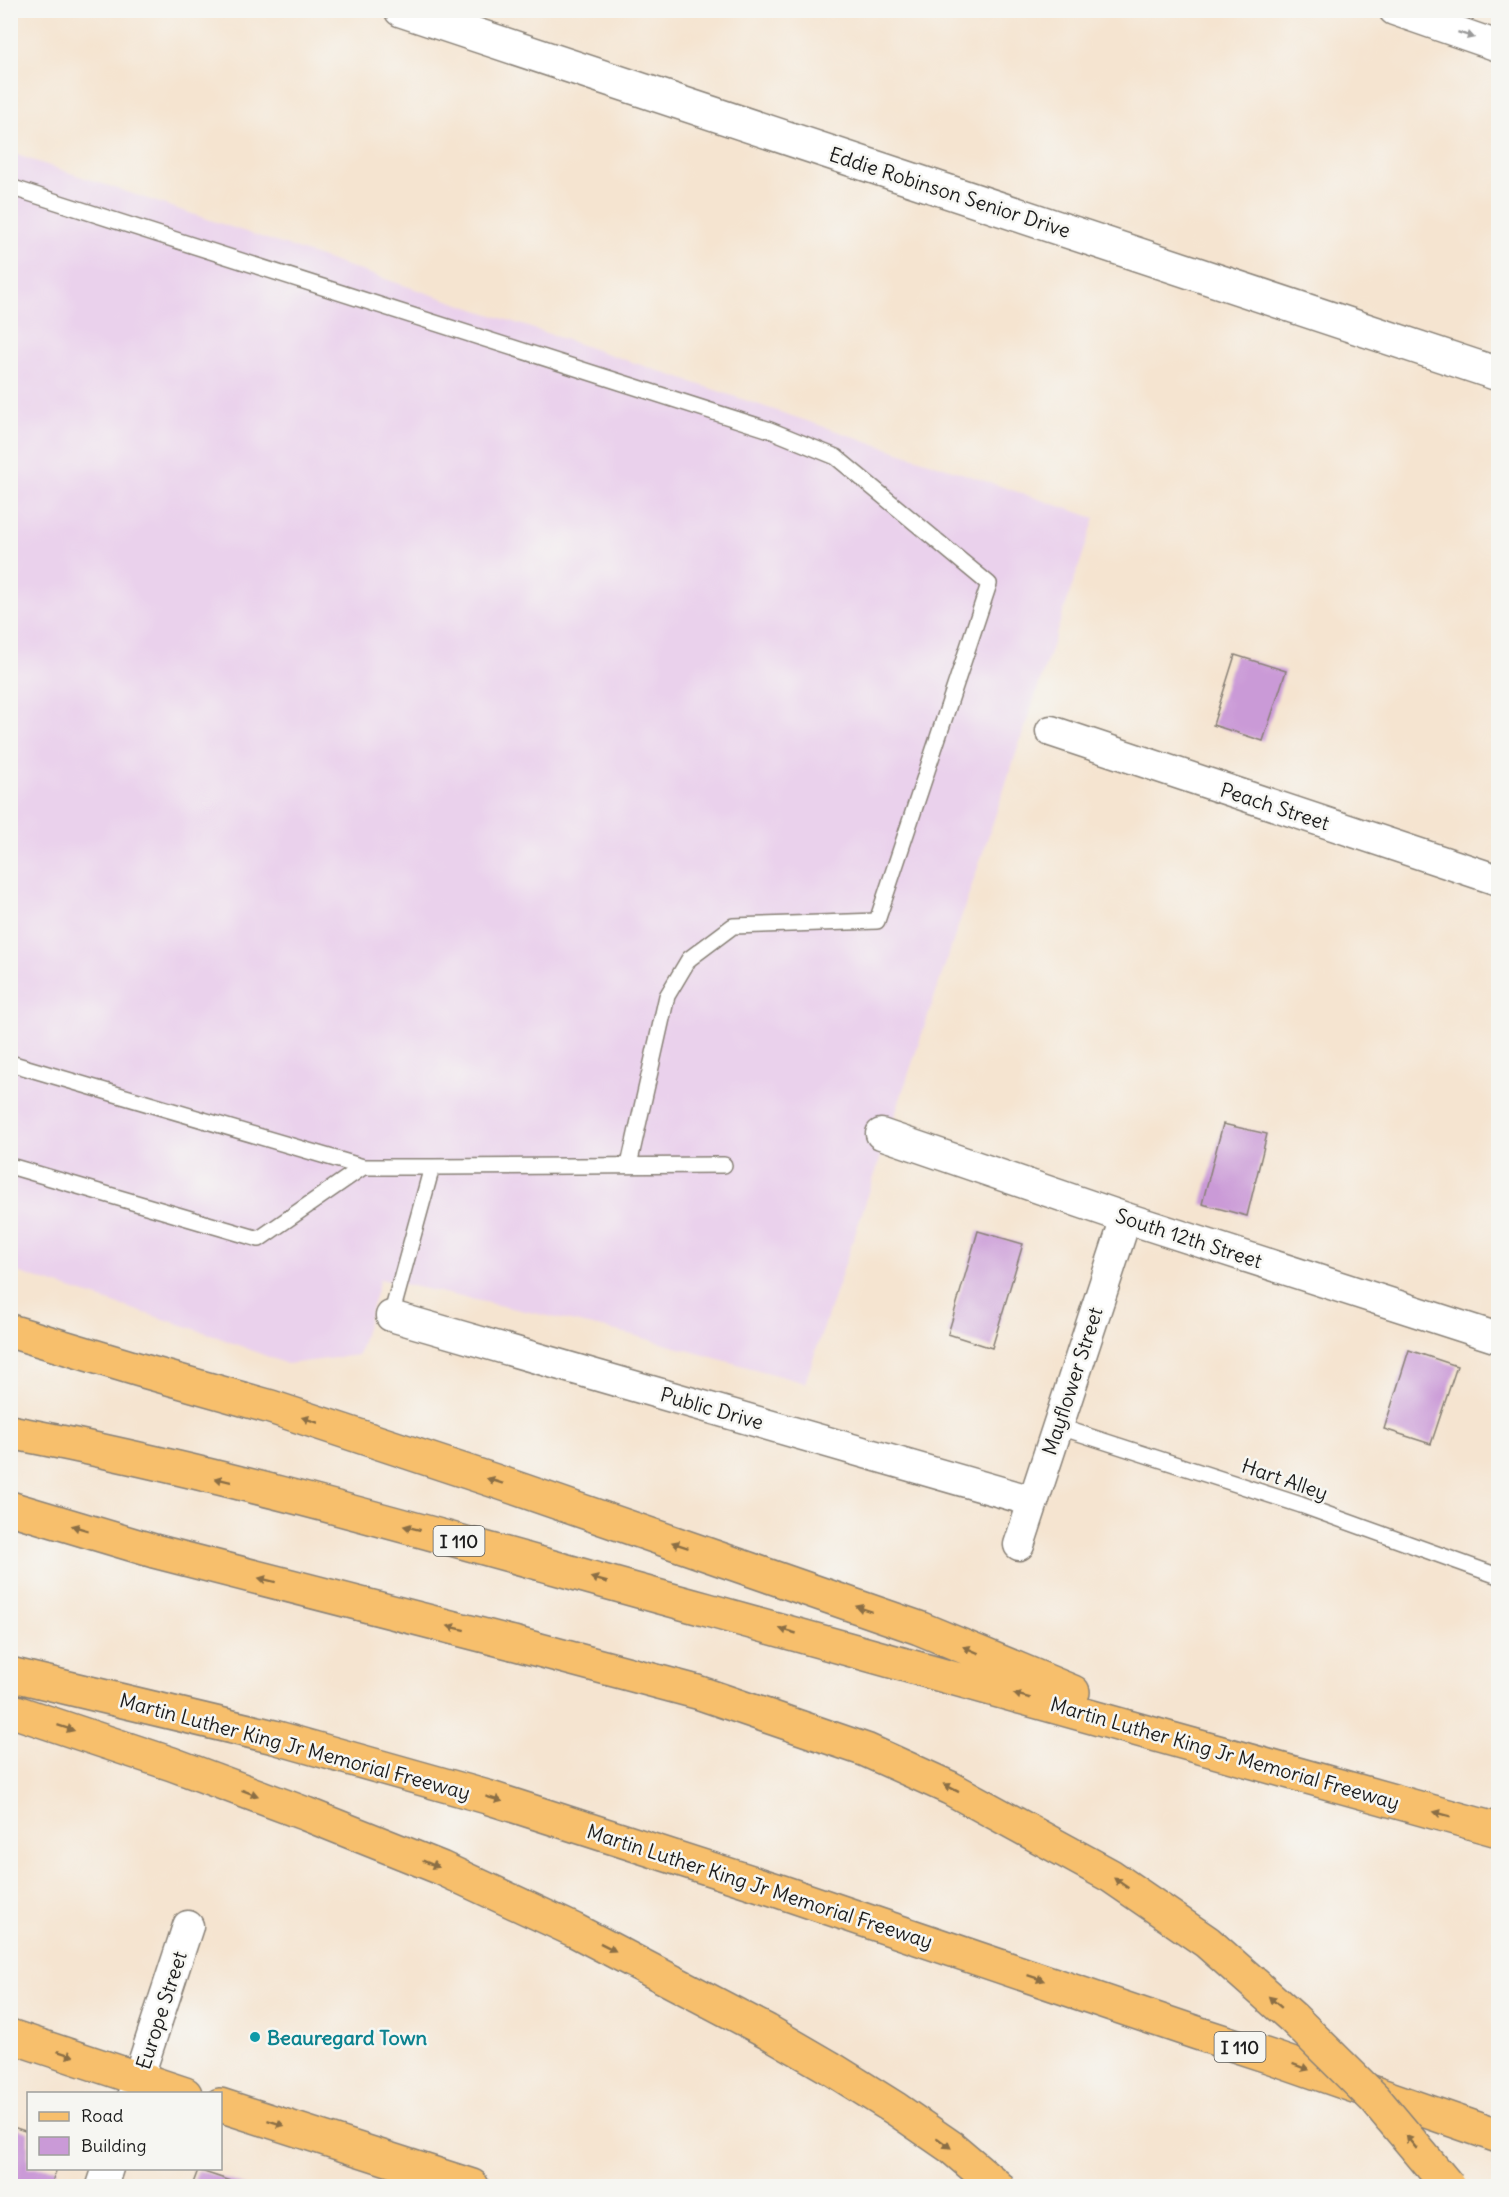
<svg xmlns="http://www.w3.org/2000/svg" width="1509" height="2197" viewBox="0 0 1509 2197" font-family="Delius,sans-serif">
<style>
.built{fill:#ead1ec}
.building{fill:#ca9ad7}
.lines{fill:none;stroke-linecap:round;stroke-linejoin:round}
.service-casing{stroke:#888076;stroke-width:18}
.minor-casing{stroke:#888076;stroke-width:33}
.tertiary-casing{stroke:#888076;stroke-width:36}
.primary-casing{stroke:#888076;stroke-width:36}
.motorway-casing{stroke:#888076;stroke-width:36}
.service{stroke:#fff;stroke-width:15}
.minor{stroke:#fff;stroke-width:30}
.tertiary{stroke:#fff;stroke-width:33}
.primary{stroke:#f7bf6c;stroke-width:33}
.motorway{stroke:#f7bf6c;stroke-width:33}
.motorway-bridge-casing{stroke:#888076;stroke-width:36;stroke-linecap:butt}
.motorway-bridge{stroke:#f7bf6c;stroke-width:33}
.oneway{fill:#999}
.oneway2{fill:#8a6e44}
.culture-dot{fill:#0f9aa8;stroke:#f6f6f2;stroke-width:2}
.labels{text-anchor:middle;dominant-baseline:central;stroke-width:5;stroke-linejoin:round;paint-order:stroke}
.shield{fill:#f6f6f2;stroke:#5d5d5c;stroke-width:1.5}
.shield-label{font-size:18px;font-weight:bold;fill:#1c1c1c}
.street-label{font-size:20px;fill:#1c1c1c;stroke:#f6f6f2}
.culture-label{font-size:20px;font-weight:bold;fill:#0d838f;stroke:#f6f6f2;text-anchor:start}
</style>
<rect width="100%" height="100%" fill="#f6f6f2"/>
<filter id="ink" filterUnits="userSpaceOnUse"><feTurbulence type="fractalNoise" baseFrequency=".0167" numOctaves="2"/><feDisplacementMap in="SourceGraphic" scale="12" xChannelSelector="R" yChannelSelector="G"/><feConvolveMatrix kernelMatrix="1 2 1 2 8 2 1 2 1" color-interpolation-filters="sRGB"/></filter>
<filter id="wash" filterUnits="userSpaceOnUse"><feTurbulence type="fractalNoise" baseFrequency=".008" numOctaves="4" result="noise"/><feDisplacementMap in="SourceGraphic" scale="24" xChannelSelector="R" yChannelSelector="G"/><feGaussianBlur stdDeviation="1.35" result="paint"/><feColorMatrix in="noise" values="0 0 0 0 0 0 0 0 0 0 0 0 0 0 0 0 0 1.4 0 .05"/><feComposite in="paint" operator="in"/></filter>
<g filter="url(#wash)">
<rect width="100%" height="100%" fill="#f5e4d0"/>
<!-- built -->
<path class="built" d="M11 153 1095 518 805 1383 625 1333 380 1279 358 1355 287 1364 207 1333 11 1270Z"/>
<g id="blocks">
<!-- building -->
<path class="building" d="M1235 655 1286 671 1263 741 1213 725Z
M1223 1124 1267 1134 1247 1216 1202 1204Z
M978 1231 1023 1244 992 1348 948 1334Z
M1409 1350 1457 1366 1431 1444 1384 1429Z
M10 2126 28 2132V2168H57L51 2186H10Z
M198 2170 246 2186H192Z"/>
</g>
</g>
<g filter="url(#ink)">
<use href="#blocks" fill-opacity="0" stroke="#888076" stroke-width="1.5"/>
<g class="lines">
<!-- service casing -->
<g class="service-casing">
<path id="service" d="M10 187 770 430 836 457 989 584 877 921 733 926 689 959 667 996 629 1165
M10 1063 363 1167H432
M10 1166 259 1239 363 1167
M391 1316 432 1167 724 1165
M1057 1426 1301 1505 1498 1576"/>
</g>
<!-- minor casing -->
<g class="minor-casing">
<path id="minor" d="M1394 10 1498 46
M1051 731 1498 880
M881 1134 1126 1218 1498 1338
M391 1316 1032 1501
M1019 1545 1126 1218
M133 2094 188 1926
M102 2186 108 2168"/>
</g>
<!-- tertiary casing -->
<g class="tertiary-casing">
<path id="tertiary" d="M401 10 1498 374"/>
</g>
<!-- primary casing -->
<g class="primary-casing">
<path id="primary" d="M10 2036 185 2094
M220 2105 472 2186"/>
</g>
<!-- motorway casing -->
<g class="motorway-casing">
<path id="motorway" d="M10 1331 140 1370 271 1407 504 1484 919 1628 1073 1692
M10 1432C246 1477 476 1547 708 1610 972 1683 1235 1757 1498 1830
M10 1508 154 1551 513 1643
M10 1674 274 1737 487 1797 776 1890 1197 2033 1271 2057 1498 2136
M10 1710 172 1764 306 1814 441 1868 574 1930 767 2031 829 2067 896 2109 951 2147 997 2186"/>
</g>
<!-- service -->
<use href="#service" class="service"/>
<!-- minor -->
<use href="#minor" class="minor"/>
<!-- tertiary -->
<use href="#tertiary" class="tertiary"/>
<!-- primary -->
<use href="#primary" class="primary"/>
<!-- motorway -->
<use href="#motorway" class="motorway"/>
<!-- motorway-bridge casing -->
<g class="motorway-bridge-casing">
<path id="motorway-bridge" d="M513 1643 697 1692 866 1750 950 1788 1111 1876 1207 1942 1293 2018 1375 2099 1448 2186"/>
</g>
<!-- motorway-bridge -->
<use href="#motorway-bridge" class="motorway-bridge"/>
</g>
<!-- one-way arrows -->
<defs><path id="oneway-solid" d="M-6-.8H1V-3.2L6.5 0L1 3.2V.8H-6Z" transform="scale(1.5)"/></defs>
<use class="oneway" href="#oneway-solid" transform="translate(1466 35) rotate(18)"/>
<g class="oneway2">
<use href="#oneway-solid" transform="translate(310 1420) rotate(-162)"/>
<use href="#oneway-solid" transform="translate(223 1480) rotate(-166)"/>
<use href="#oneway-solid" transform="translate(495 1481) rotate(-162)"/>
<use href="#oneway-solid" transform="translate(80 1528) rotate(-163)"/>
<use href="#oneway-solid" transform="translate(412 1528) rotate(-166)"/>
<use href="#oneway-solid" transform="translate(680 1545) rotate(-161)"/>
<use href="#oneway-solid" transform="translate(267 1580) rotate(-166)"/>
<use href="#oneway-solid" transform="translate(599 1580) rotate(-164)"/>
<use href="#oneway-solid" transform="translate(864 1609) rotate(-161)"/>
<use href="#oneway-solid" transform="translate(456 1628) rotate(-166)"/>
<use href="#oneway-solid" transform="translate(788 1631) rotate(-164)"/>
<use href="#oneway-solid" transform="translate(971 1650) rotate(-157)"/>
<use href="#oneway-solid" transform="translate(1022 1696) rotate(-165)"/>
<use href="#oneway-solid" transform="translate(66 1728) rotate(18)"/>
<use href="#oneway-solid" transform="translate(951 1788) rotate(-153)"/>
<use href="#oneway-solid" transform="translate(250 1793) rotate(20)"/>
<use href="#oneway-solid" transform="translate(494 1799) rotate(17)"/>
<use href="#oneway-solid" transform="translate(1442 1814) rotate(-165)"/>
<use href="#oneway-solid" transform="translate(431 1864) rotate(22)"/>
<use href="#oneway-solid" transform="translate(1121 1883) rotate(-145)"/>
<use href="#oneway-solid" transform="translate(608 1947) rotate(27)"/>
<use href="#oneway-solid" transform="translate(1036 1978) rotate(19)"/>
<use href="#oneway-solid" transform="translate(1275 2002) rotate(-139)"/>
<use href="#oneway-solid" transform="translate(66 2054) rotate(18)"/>
<use href="#oneway-solid" transform="translate(1301 2067) rotate(20)"/>
<use href="#oneway-solid" transform="translate(276 2123) rotate(18)"/>
<use href="#oneway-solid" transform="translate(1411 2142) rotate(-130)"/>
<use href="#oneway-solid" transform="translate(944 2143) rotate(36)"/>
</g>
</g>
<!-- markers -->
<circle class="culture-dot" cx="255" cy="2037" r="6"/>
<g class="labels">
<!-- shield labels -->
<g class="shield">
<rect x="433.5" y="1526" width="51" height="30" rx="4.5"/>
<rect x="1214.5" y="2032" width="51" height="30" rx="4.5"/>
</g>
<g class="shield-label">
<text x="459" y="1541">I 110</text>
<text x="1240" y="2047">I 110</text>
</g>
<!-- street labels -->
<g class="street-label">
<text transform="translate(950 192) rotate(18)">Eddie Robinson Senior Drive</text>
<text transform="translate(1275 806) rotate(18)">Peach Street</text>
<text transform="translate(1189 1238) rotate(18)">South 12th Street</text>
<text transform="translate(1072 1381) rotate(-72)">Mayflower Street</text>
<text transform="translate(712 1408) rotate(16)">Public Drive</text>
<text transform="translate(1285 1479) rotate(19)">Hart Alley</text>
<text transform="translate(295 1746) rotate(15)">Martin Luther King Jr Memorial Freeway</text>
<text transform="translate(1225 1753) rotate(16)">Martin Luther King Jr Memorial Freeway</text>
<text transform="translate(760 1886) rotate(18)">Martin Luther King Jr Memorial Freeway</text>
<text transform="translate(161 2010) rotate(-72)">Europe Street</text>
</g>
<!-- culture labels -->
<g class="culture-label">
<text x="267" y="2037">Beauregard Town</text>
</g>
</g>
<!-- margin -->
<rect width="1509" height="2197" fill="none" stroke="#f6f6f2" stroke-width="36"/>
<!-- legend -->
<rect x="27" y="2092" width="195" height="78" fill="#f6f6f2" stroke="#9f9f9c" stroke-width="1.5"/>
<rect x="39" y="2112" width="30" height="9" fill="#f7bf6c" stroke="#9f9f9c" stroke-width="1.5"/>
<text x="81" y="2122" font-size="18" fill="#1c1c1c">Road</text>
<rect x="39" y="2137" width="30" height="18" fill="#ca9ad7" stroke="#9f9f9c" stroke-width="1.5"/>
<text x="81" y="2152" font-size="18" fill="#1c1c1c">Building</text>
</svg>
